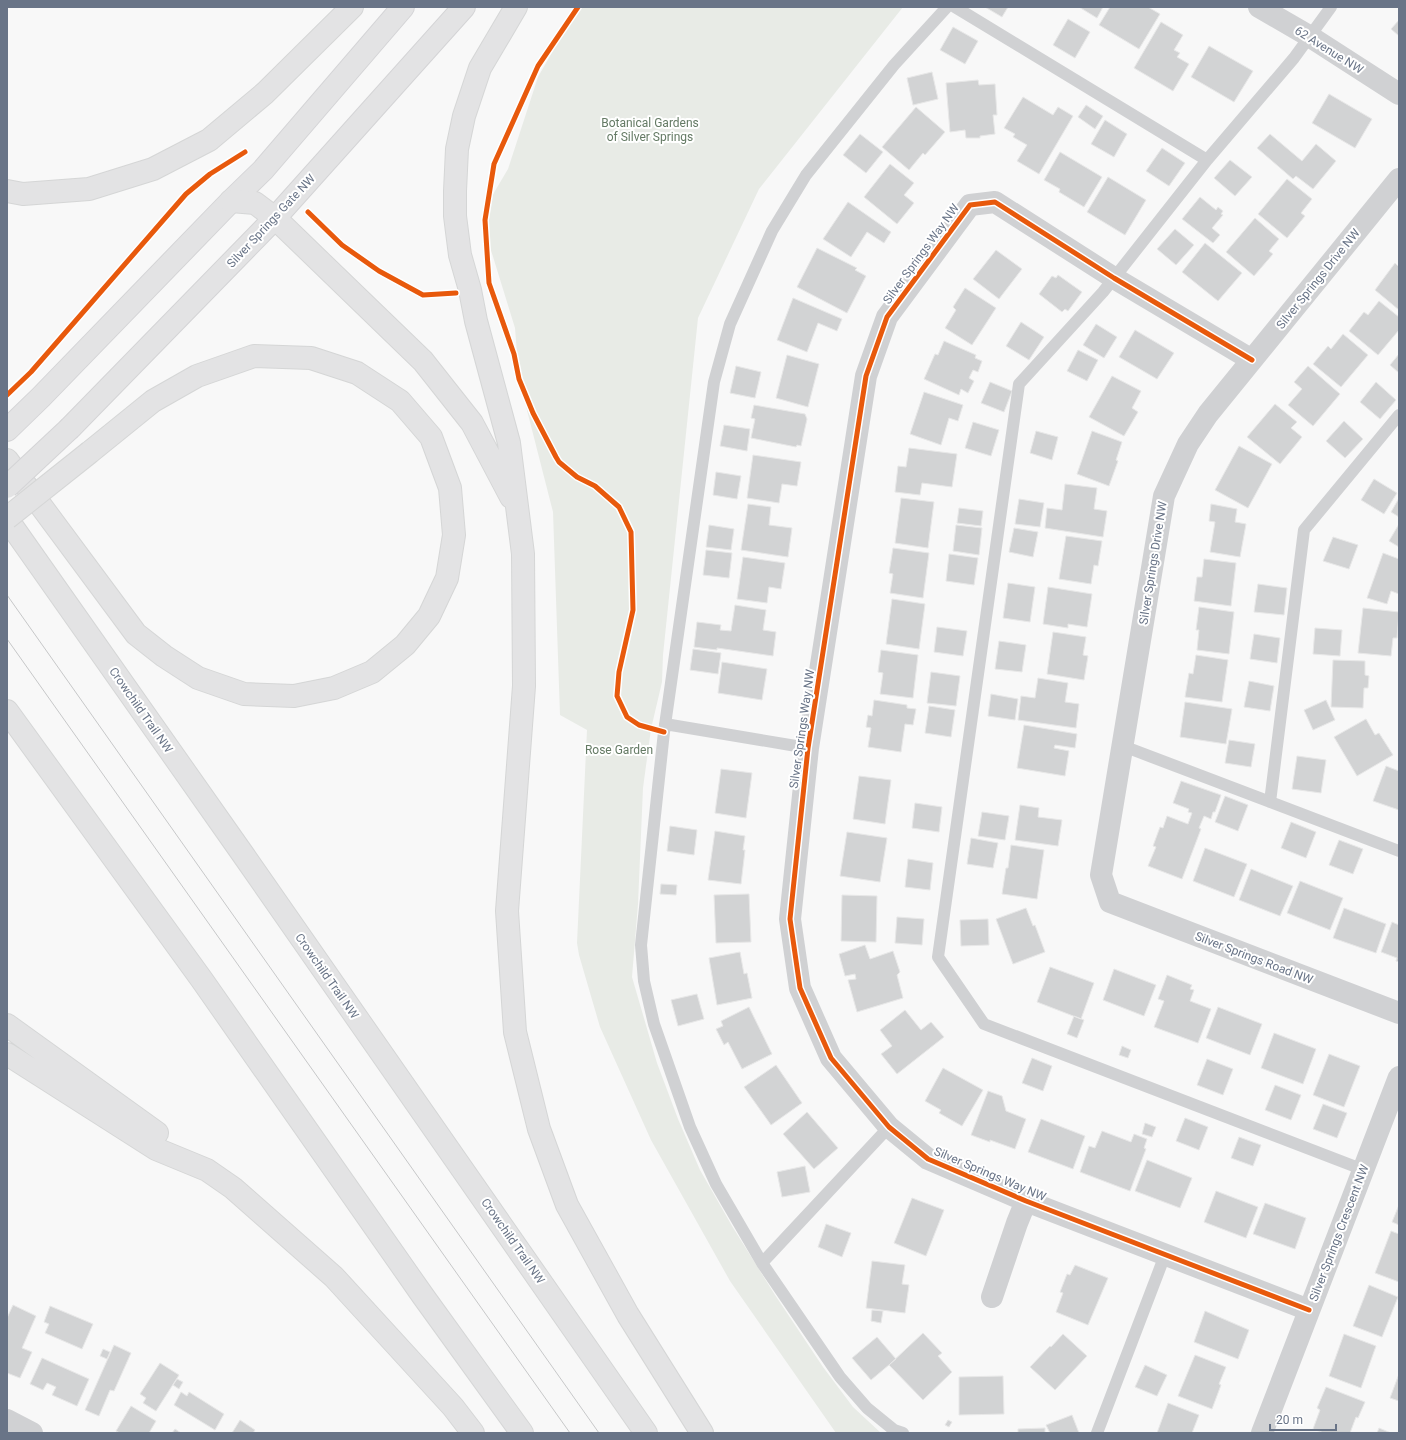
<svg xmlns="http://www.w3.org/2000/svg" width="1406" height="1440" viewBox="0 0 1406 1440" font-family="Roboto,sans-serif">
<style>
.green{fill:#e8ebe6}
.building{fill:#d2d3d4;stroke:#e8e8e8}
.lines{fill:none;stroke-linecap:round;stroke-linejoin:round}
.secondary-casing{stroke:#d4d4d6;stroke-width:24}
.highway-casing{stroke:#d5d6d6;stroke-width:24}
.lane{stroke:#d0d1d3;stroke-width:12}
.street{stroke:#d0d1d3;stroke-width:22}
.secondary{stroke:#e3e3e4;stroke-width:22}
.highway{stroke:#e3e3e4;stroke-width:22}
.tram{stroke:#c7c8c9;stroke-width:1}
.secondary-bridge-casing{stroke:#d4d4d6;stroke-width:24;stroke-linecap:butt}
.highway-bridge-casing{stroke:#d5d6d6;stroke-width:24;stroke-linecap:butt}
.secondary-bridge{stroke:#e3e3e4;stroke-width:22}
.highway-bridge{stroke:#e3e3e4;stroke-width:22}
.cycleway-casing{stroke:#fff;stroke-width:8}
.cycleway{stroke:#e8590c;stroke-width:5}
.labels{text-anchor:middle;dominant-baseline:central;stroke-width:4;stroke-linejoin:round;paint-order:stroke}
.street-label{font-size:12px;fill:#697487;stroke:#fff}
.park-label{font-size:12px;fill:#647a64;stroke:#fff}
</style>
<rect width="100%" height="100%" fill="#f8f8f8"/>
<!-- green -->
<path class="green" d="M578 7H903L759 189 698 318 663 655 662 682 651 729 643 788 638 904 632 977 657 1063 678 1119 700 1170 732 1226 775 1295 823 1367 853 1407 881 1433H836L730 1281 651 1140 600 1027 579 955 577 943 587 730 560 715 553 512 519 379 515 328 490 247 487 235 492 196 508 169 538 77Z"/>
<!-- building -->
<path class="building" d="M985 7H1008L1002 17Z
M1079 7H1103L1097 18Z
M1110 7H1148L1160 14 1139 49 1099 25Z
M1068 19 1090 32 1075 58 1053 45Z
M1399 20V36L1391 29Z
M1161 22 1183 35 1174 50 1180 53 1177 57 1189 64 1173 91 1134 68Z
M953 27 978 41 965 64 940 50Z
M1209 46 1253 71 1234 102 1191 77Z
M932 72 938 99 913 105 907 78Z
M978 80 979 85 995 84 997 115H993L995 134 980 136V138H966L965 130 950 132 946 83Z
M1329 94 1372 119 1355 148 1312 123Z
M1023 97 1053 115 1058 107 1073 116 1039 174 1017 161 1027 145 1013 137 1015 134 1004 128Z
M1086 105 1103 116 1095 129 1078 117Z
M916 107 945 132 925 155 923 153 909 170 882 147Z
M1105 120 1127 134 1114 157 1091 144Z
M860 134 883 152 866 173 843 155Z
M1270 134 1302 161 1316 144 1336 161 1313 189 1296 176 1293 179 1257 148Z
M1162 148 1185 163 1169 186 1146 171Z
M1060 152 1102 177 1084 207 1059 192 1060 189 1044 180Z
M1230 160 1252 177 1235 196 1214 178Z
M890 164 914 183 904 195 914 203 897 224 864 197Z
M1108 177 1146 200 1125 235 1087 212Z
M1287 179 1312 199 1301 213 1305 216 1287 238 1258 214Z
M1200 197 1216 210 1218 207 1223 211 1221 214 1223 215 1212 228 1220 235 1213 243 1182 219Z
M848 202 891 232 884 243 867 232 851 257 823 239Z
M1255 218 1279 239 1269 251 1273 254 1254 276 1226 252Z
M1175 229 1194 245 1176 265 1157 249Z
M1205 243 1242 273 1218 301 1182 272Z
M817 248 857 268 855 270 866 276 847 313 797 287Z
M996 250 1022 269 999 299 973 279Z
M1395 263 1399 267V310L1375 290Z
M1058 275 1082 292 1068 311 1065 309 1062 312 1039 294 1052 276 1056 278Z
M965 288 996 308 972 345 945 328 956 310 953 307Z
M793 298 842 319 837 331 818 323 807 352 777 340Z
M1379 301 1399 317V330L1378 355 1349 331 1364 312 1368 315Z
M1021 322 1044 337 1029 360 1006 346Z
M1096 324 1117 337 1104 358 1083 345Z
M1135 330 1174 353 1157 379 1119 357Z
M1343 334 1368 355 1341 387 1313 364 1328 346 1331 349Z
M944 341 976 355 975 358 982 361 978 372 973 370 969 378 974 381 968 393 961 389 959 395 924 379 935 354 938 355Z
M1078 350 1098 360 1087 381 1067 371Z
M1399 354V373L1390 365Z
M787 355 819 364 808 407 776 398Z
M736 366 761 372 755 398 730 393Z
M1308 366 1340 394 1313 426 1288 405 1302 389 1294 382Z
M1112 376 1141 391 1132 408 1138 412 1124 436 1089 417Z
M990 382 1012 391 1004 412 981 403Z
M1376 382 1396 400 1380 419 1360 402Z
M924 392 963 405 958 421 949 418 941 445 910 434Z
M1275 404 1297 422 1291 428 1302 437 1280 464 1247 437Z
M754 405 805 414 807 419 801 446 797 445 796 447 751 438 755 419 751 418Z
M1344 421 1363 439 1345 458 1326 441Z
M973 422 999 430 991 456 965 448Z
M724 425 750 429 747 451 720 446Z
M1036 431 1058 437 1052 460 1030 453Z
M1092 431 1122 442 1116 460 1118 461 1109 486 1077 474Z
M1239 446 1272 464 1248 508 1215 490Z
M909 448 957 454 952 487 922 483 920 495 895 492 898 466 906 467Z
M753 455 801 462 797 486 782 484 779 503 747 498Z
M716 472 741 476 737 499 713 495Z
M1374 479 1397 493 1384 514 1361 500Z
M1065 484 1097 488 1094 509 1107 511 1103 537 1045 528 1047 508 1062 510Z
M901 498 934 502 928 548 895 543Z
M1399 498V517L1391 512Z
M1019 499 1044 503 1040 527 1015 524Z
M748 504 771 507 769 525 792 528 788 557 741 550Z
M1211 504 1237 509 1235 522 1246 524 1240 557 1210 552 1215 522 1209 521Z
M959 508 983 511 981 526 957 523Z
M1399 524V547L1389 541Z
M709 525 734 529 731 550 706 547Z
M956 525 982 528 979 555 953 551Z
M1014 528 1038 532 1033 557 1009 552Z
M1066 536 1102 541 1098 566 1094 565 1091 584 1059 579Z
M1333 537 1358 545 1349 569 1323 561Z
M893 548 929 553 923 598 890 593 893 574 889 573Z
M706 550 732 553 729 578 703 575Z
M1383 553 1399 559V594L1391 591 1387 604 1367 598Z
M949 554 978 558 974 585 946 581Z
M743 557 785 563 781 589 769 587 767 603 737 599Z
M1204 559 1236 563 1231 606 1194 601 1197 577H1202Z
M1008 583 1035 587 1030 622 1003 618Z
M1258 584 1287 588 1284 615 1254 612Z
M1048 587 1092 594 1087 627 1068 624V628L1043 624Z
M892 599 925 604 919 649 886 644Z
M735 605 766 610 763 630 776 632 773 656 717 648V650L694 647 697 622 721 625 720 630 731 631Z
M1199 607 1234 612 1229 654 1197 650 1199 630H1196Z
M1363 608 1399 612 1397 638H1393L1391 656 1358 653Z
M937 627 967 631 963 656 934 652Z
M1315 628 1342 630 1340 656 1313 654Z
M1053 632 1086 637 1083 655 1088 656 1084 680 1047 674Z
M1254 634 1280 638 1277 663 1250 659Z
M999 641 1026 645 1022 672 995 669Z
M693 649 721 653 718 674 690 670Z
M881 650 918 655 913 698 880 694 883 673 878 672Z
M1196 655 1228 660 1222 702 1185 697 1189 673 1193 674Z
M1333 660 1365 661V675L1369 676 1368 688H1364L1363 708 1331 707Z
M722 662 767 669 762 700 718 693Z
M931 672 960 676 956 706 927 703Z
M1038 678 1068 683 1065 702 1079 704 1076 728 1018 720 1021 696 1035 698Z
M1249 681 1274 686 1270 711 1244 707Z
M991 694 1018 699 1015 720 988 716Z
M874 700 907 705V708L916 709 913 725 905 724 901 752 868 747 871 728 866 727 868 715 872 716Z
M1326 700 1335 720 1313 730 1304 710Z
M1185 702 1232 709 1226 744 1180 737Z
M929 706 955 710 951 737 925 733Z
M1366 719 1375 735 1379 733 1393 755 1357 776 1334 737Z
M1024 725 1077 734 1075 748 1055 745 1054 748 1069 751 1065 776 1017 768Z
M1229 740 1255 744 1251 767 1225 763Z
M1297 756 1326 760 1321 793 1292 789Z
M1386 766 1399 771V810L1373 801Z
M721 769 752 773 746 818 715 813Z
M859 776 891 780 885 824 853 819Z
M1181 781 1221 795 1215 812H1213L1211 819 1204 816 1199 828 1201 829 1182 879 1148 866 1156 847 1153 846 1160 827 1163 828 1167 816 1188 824 1192 813 1188 812 1189 809 1173 803Z
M1225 796 1248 805 1238 831 1215 822Z
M915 803 942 807 939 832 912 828Z
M1020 805 1039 808 1038 817 1062 820 1058 846 1015 840Z
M982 812 1009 816 1005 840 978 836Z
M1291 822 1316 832 1306 858 1281 848Z
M670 826 697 830 694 855 667 851Z
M715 831 745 836 743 850H745L741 884 708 880Z
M847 832 887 838 880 882 840 876Z
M971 838 998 843 993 868 967 864Z
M1339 840 1363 849 1353 874 1329 865Z
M1011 845 1044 850 1037 899 1002 894 1006 868H1008Z
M1205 848 1247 864 1234 897 1193 881Z
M908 859 933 863 930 890 905 887Z
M1251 869 1293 886 1280 916 1239 900Z
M1300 881 1343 898 1330 930 1287 913Z
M661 884 677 885 676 895 660 894Z
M749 894 751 942 716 943 714 895Z
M842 895 877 896 876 942 841 941Z
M1026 908 1033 926 1035 925 1045 952 1013 964 996 919Z
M1344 908 1386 924 1376 953 1333 938Z
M897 917 924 919 922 945 895 943Z
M988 919 989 945 961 946 960 920Z
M1392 922 1399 925V962L1396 961 1397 958 1381 952Z
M865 945 870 959 893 951 900 972 897 975 903 998 857 1012 848 980 856 979 855 974 845 976 839 954Z
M740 952 744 974 747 973 752 998 717 1005 709 958Z
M1050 967 1094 983 1081 1019 1037 1002Z
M1114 969 1156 985 1144 1016 1103 1000Z
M1167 975 1192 985 1190 989 1194 990 1190 1001 1211 1009 1198 1043 1154 1027 1164 1001 1158 999Z
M697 994 704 1019 678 1026 671 1000Z
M749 1007 772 1054 742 1069 728 1042 724 1045 716 1029 723 1026 721 1021Z
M1218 1007 1262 1024 1250 1055 1206 1038Z
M905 1010 921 1030 931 1022 944 1037 897 1074 881 1054 892 1046 880 1030Z
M1074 1016 1084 1020 1077 1038 1067 1034Z
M1274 1033 1316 1049 1303 1084 1261 1068Z
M1122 1046 1131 1050 1128 1058 1119 1055Z
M1329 1054 1360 1066 1344 1107 1313 1095Z
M1032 1058 1052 1066 1043 1091 1022 1083Z
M1207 1059 1233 1069 1223 1095 1197 1085Z
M776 1065 802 1103 771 1125 744 1087Z
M943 1068 983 1090 962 1126 939 1113 941 1110 925 1101Z
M1275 1085 1301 1095 1291 1120 1265 1110Z
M988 1091 1002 1096 1006 1111 1026 1119 1015 1149 990 1140V1142L971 1135Z
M1323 1104 1347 1113 1337 1138 1313 1129Z
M807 1112 838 1148 814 1169 783 1134Z
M1185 1118 1208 1127 1199 1150 1176 1141Z
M1041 1119 1085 1136 1073 1169 1028 1152Z
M1145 1123 1156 1127 1152 1137 1142 1134Z
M1102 1131 1131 1142 1134 1134 1147 1139 1144 1148 1146 1149 1130 1191 1080 1172 1089 1146 1095 1148Z
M1239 1137 1261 1145 1253 1166 1231 1158Z
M1147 1160 1192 1178 1180 1208 1135 1191Z
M805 1166 810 1192 782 1197 777 1172Z
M1216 1191 1258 1207 1246 1238 1204 1222Z
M912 1198 944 1210 926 1256 894 1243Z
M1265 1203 1306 1218 1295 1249 1253 1234Z
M1399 1205V1225L1392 1222Z
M826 1224 851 1233 842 1257 818 1247Z
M1391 1231 1399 1234V1282L1375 1273Z
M872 1261 905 1265 902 1284 909 1285 905 1313 866 1308Z
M1075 1265 1108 1278 1088 1325 1056 1312 1063 1293 1060 1292 1067 1274 1070 1275Z
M1369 1285 1398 1297 1382 1337 1353 1326Z
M13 1305 36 1316 22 1348 32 1352 20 1378 7 1373V1318Z
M50 1306 93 1324 82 1349 45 1333 49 1324 44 1322Z
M872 1310 883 1311 881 1323 871 1321Z
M1205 1311 1249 1330 1238 1359 1194 1342Z
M923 1333 942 1353 938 1356 952 1372 923 1400 889 1365Z
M1063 1334 1087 1356 1055 1390 1030 1367 1050 1346 1051 1347Z
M1344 1334 1376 1346 1361 1388 1329 1376Z
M877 1337 896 1359 871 1380 852 1358Z
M114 1345 131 1353 114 1391 110 1390 99 1416 85 1410Z
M103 1349 110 1352 107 1359 100 1356Z
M1195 1355 1226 1367 1219 1384 1221 1385 1212 1409 1178 1396Z
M42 1358 89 1379 77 1406 52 1395 56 1387 47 1383 43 1390 30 1384Z
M160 1363 179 1375 156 1411 143 1403 146 1398 140 1394Z
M1145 1365 1167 1375 1157 1396 1135 1387Z
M1399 1374V1401L1390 1398Z
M1003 1376 1004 1414 959 1415V1377Z
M177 1379 183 1382 179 1389 173 1385Z
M1326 1387 1365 1402 1358 1418 1356 1417 1350 1433H1324L1313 1429 1320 1410 1317 1408Z
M181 1392 187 1396 189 1392 224 1414 215 1430 174 1405Z
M1168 1403 1199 1415 1192 1433H1157Z
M131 1406 156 1421 149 1433H120L116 1431Z
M1072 1415 1079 1433H1050L1046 1425Z
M240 1420 255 1430 253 1433H232Z
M948 1420 952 1422 949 1427 945 1425Z
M1045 1428V1433H1018V1429Z
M1379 1428 1391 1433H1377Z
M175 1429 181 1433H172Z"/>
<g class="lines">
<!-- secondary casing -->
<g class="secondary-casing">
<path id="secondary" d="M70 428 275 218 464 7
M7 430 41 397 231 201 263 170 403 7"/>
</g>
<!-- highway casing -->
<g class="highway-casing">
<path id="highway" d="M516 7 480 68 464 116 457 149 455 191V216L460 255 470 290 476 321 509 443 523 554 524 686 507 911 515 1032 539 1129 567 1205 628 1315 702 1433
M7 191 23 194 89 189 153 169 209 140 265 93 352 7
M231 201 255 203 275 218 423 361 472 423 511 497
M7 460 136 634 164 656 198 678 244 694 294 696 334 688 372 672 405 645 429 616 447 578 454 535 450 488 431 437 400 401 357 373 311 358 254 356 197 376 153 401 90 452
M7 519 242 853 646 1433
M7 711 202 980 423 1296 522 1433
M7 1025 157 1133
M7 1054 156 1149 207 1170 233 1188 334 1277 453 1407 473 1433"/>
</g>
<!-- lane -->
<path class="lane" d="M955 7 1207 160
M1331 7 1294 58 1207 160 1103 292 1019 384 938 957 984 1024 1364 1170
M665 724 808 748
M1123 746 1399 851
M1270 802 1304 530 1399 415
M889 1127 762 1263 716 1184 690 1127 654 1024 644 981 641 945 664 732 714 382 730 324 772 231 806 175 894 65 947 7
M762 1263 840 1377 867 1408 894 1430 903 1433
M1097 1433 1165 1255"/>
<!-- street -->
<path class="street" d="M1259 7 1309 36 1399 94
M1399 179 1208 414 1188 444 1164 496 1101 875 1110 902 1399 1013
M1252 360 1114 278 995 202 970 205 887 317 866 376 808 748 790 919 800 988 831 1058 889 1127 928 1159 1026 1201 1309 1310
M992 1297 1017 1223 1026 1201
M7 1420 32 1433
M1262 1433 1399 1077"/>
<!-- secondary -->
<use href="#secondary" class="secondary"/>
<!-- highway -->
<use href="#highway" class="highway"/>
<!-- tram -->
<path class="tram" d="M7 595 599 1433
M7 639 570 1433"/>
<!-- secondary-bridge casing -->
<g class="secondary-bridge-casing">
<path id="secondary-bridge" d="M7 487 70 428"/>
</g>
<!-- highway-bridge casing -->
<g class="highway-bridge-casing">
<path id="highway-bridge" d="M7 518 90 452"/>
</g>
<!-- secondary-bridge -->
<use href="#secondary-bridge" class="secondary-bridge"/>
<!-- highway-bridge -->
<use href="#highway-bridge" class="highway-bridge"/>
<!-- cycleway casing -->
<g class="cycleway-casing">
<path id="cycleway" d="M578 7 538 66 494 164 485 220 489 283 514 354 519 379 533 413 556 457 559 462 577 477 595 486 619 507 631 532 633 610 619 672 617 696 627 717 639 725 664 732
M308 212 342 245 379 271 423 295 456 293
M1252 360 1114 278 995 202 970 205 887 317 866 376 808 748 790 919 800 988 831 1058 889 1127 928 1159 1026 1201 1309 1310
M7 395 31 372 186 194 210 174 245 152"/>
</g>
<!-- cycleway -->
<use href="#cycleway" class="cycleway"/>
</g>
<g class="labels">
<!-- street labels -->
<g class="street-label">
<text transform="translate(1329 50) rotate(32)">62 Avenue NW</text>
<text transform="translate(271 221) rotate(-47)">Silver Springs Gate NW</text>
<text transform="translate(921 254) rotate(-54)">Silver Springs Way NW</text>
<text transform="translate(1318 279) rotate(-51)">Silver Springs Drive NW</text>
<text transform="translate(1153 563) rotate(-81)">Silver Springs Drive NW</text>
<text transform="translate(141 710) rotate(55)">Crowchild Trail NW</text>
<text transform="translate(802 729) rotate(-82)">Silver Springs Way NW</text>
<text transform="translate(1254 958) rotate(21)">Silver Springs Road NW</text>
<text transform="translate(327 976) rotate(55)">Crowchild Trail NW</text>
<text transform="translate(990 1174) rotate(23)">Silver Springs Way NW</text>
<text transform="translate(1339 1233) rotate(-69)">Silver Springs Crescent NW</text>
<text transform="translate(513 1241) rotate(55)">Crowchild Trail NW</text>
</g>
<!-- park labels -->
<g class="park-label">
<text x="650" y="123">Botanical Gardens<tspan x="650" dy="14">of Silver Springs</tspan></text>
<text x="619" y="750">Rose Garden</text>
</g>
</g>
<!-- border -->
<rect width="1406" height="1440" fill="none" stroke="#697487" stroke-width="16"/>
<!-- scale -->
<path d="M1270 1424v6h66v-6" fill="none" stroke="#697487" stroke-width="2"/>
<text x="1276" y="1424" font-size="12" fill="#697487" stroke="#ffffff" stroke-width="3" paint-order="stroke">20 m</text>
</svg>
